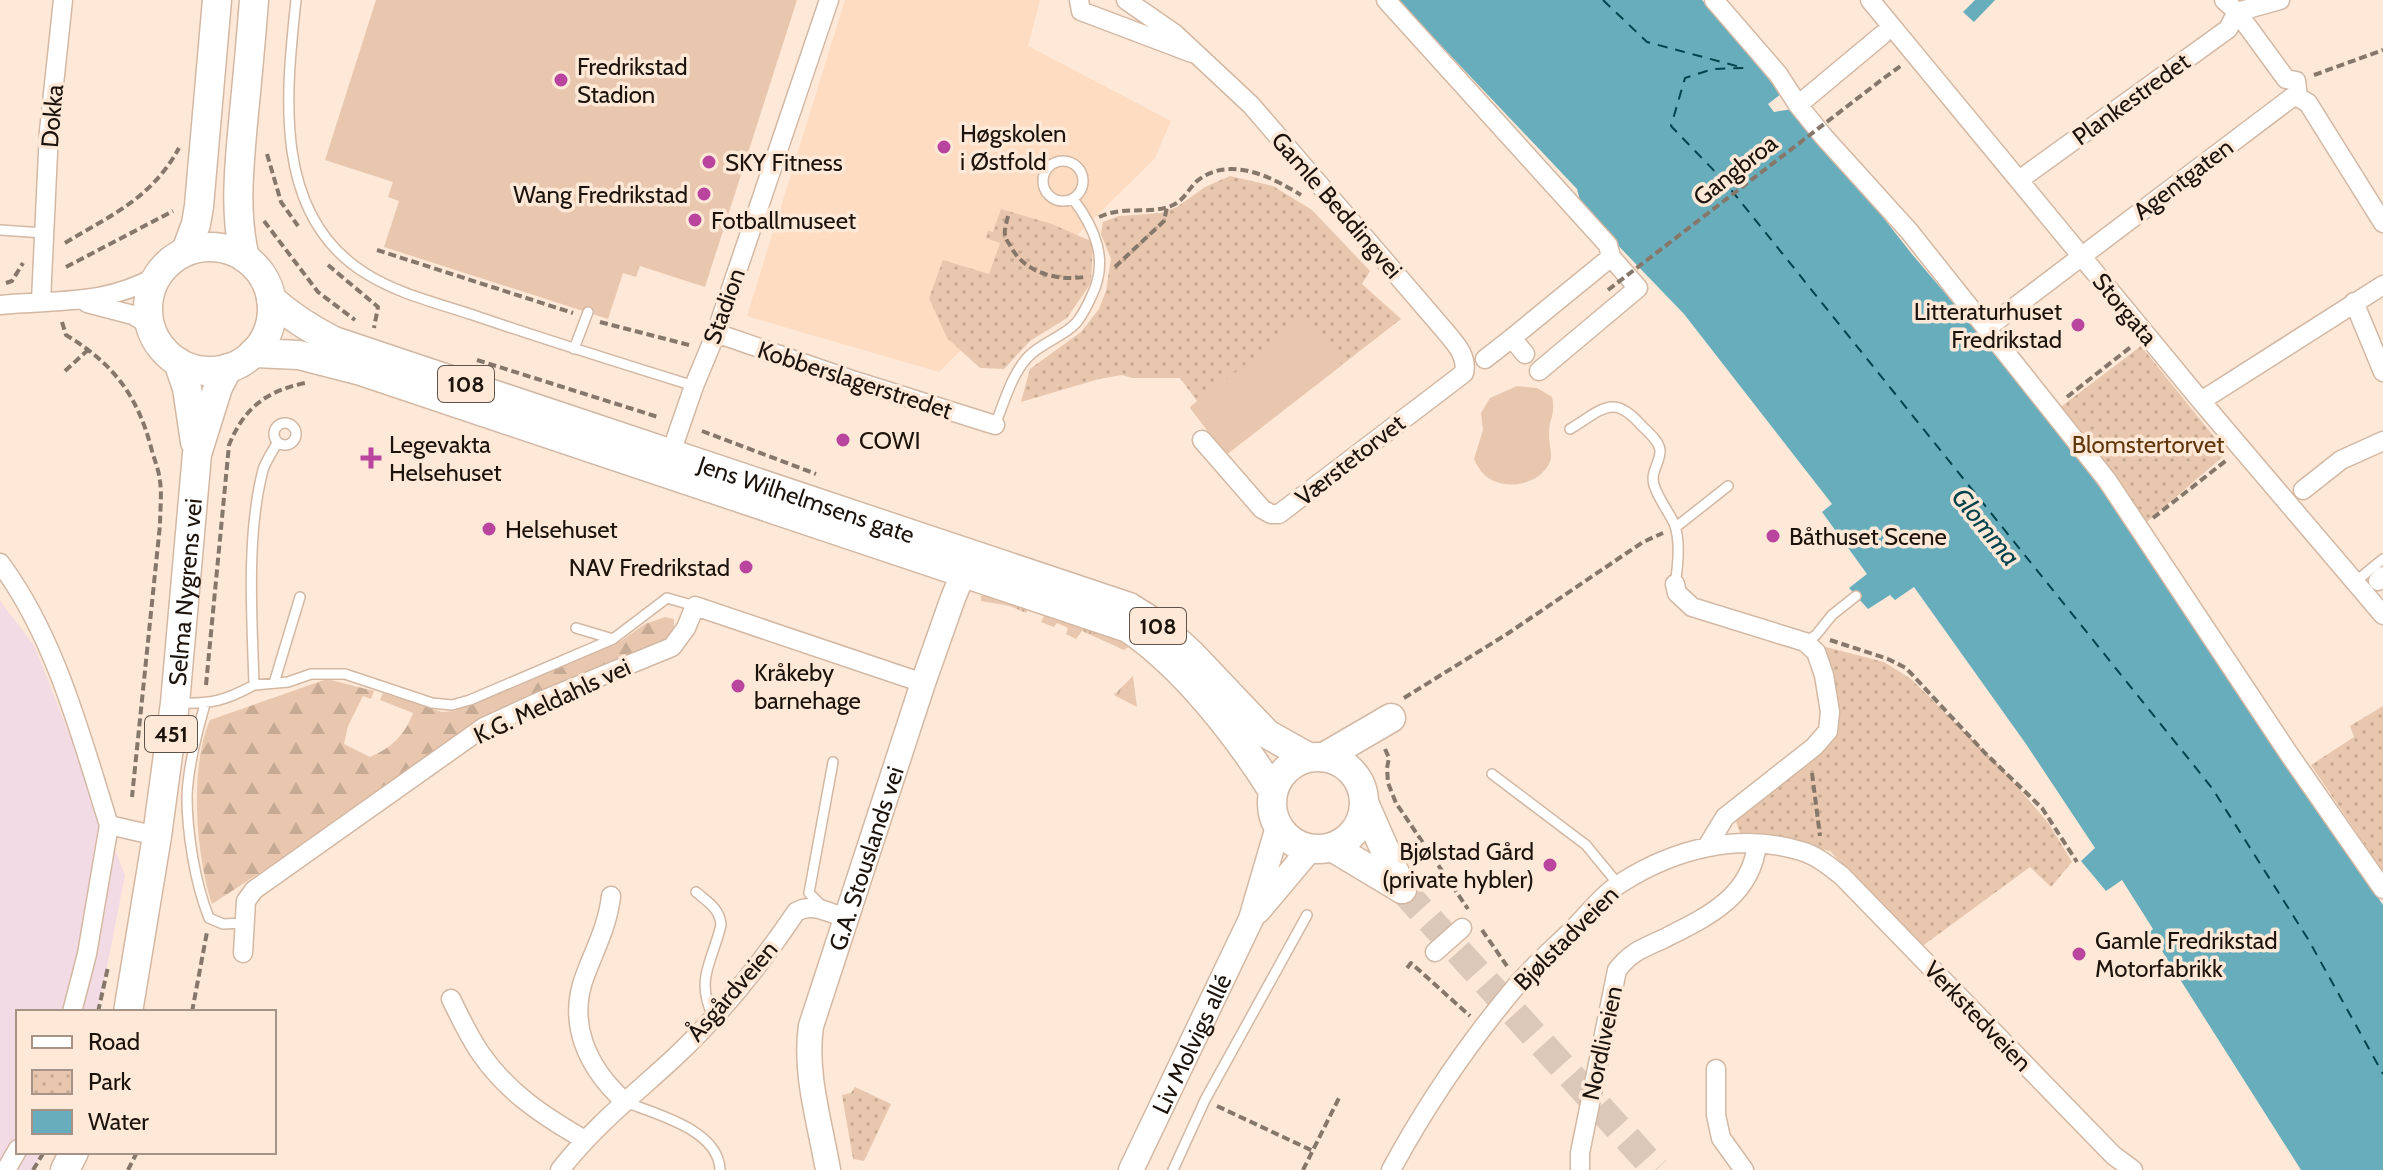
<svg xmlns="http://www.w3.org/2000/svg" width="2383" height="1170" viewBox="0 0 2383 1170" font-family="Cabin,sans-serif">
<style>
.built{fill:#fedcc2}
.industrial{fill:#f3dbe5}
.grass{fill:url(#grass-tufts)}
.forest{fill:url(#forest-firs)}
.park{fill:url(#park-dots)}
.garden{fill:#e9c7ae}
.water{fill:#68adbc}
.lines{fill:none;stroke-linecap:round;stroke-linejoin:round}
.ferry{stroke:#00434d;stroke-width:2;stroke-dasharray:10 8;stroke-linecap:butt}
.primary-tunnel{stroke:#dcc8b9;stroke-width:28;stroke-dasharray:28 14;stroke-linecap:butt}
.lane-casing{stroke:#d3b8a4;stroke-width:12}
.street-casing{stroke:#d3b8a4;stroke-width:21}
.secondary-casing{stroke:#d3b8a4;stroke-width:27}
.primary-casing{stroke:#d3b8a4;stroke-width:31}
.path{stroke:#86776b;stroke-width:4;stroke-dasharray:8 4;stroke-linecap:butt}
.lane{stroke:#fff;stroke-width:9}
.street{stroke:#fff;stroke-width:18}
.secondary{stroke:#fff;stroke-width:24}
.primary{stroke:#fff;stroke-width:28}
.path-bridge{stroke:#86776b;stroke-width:4;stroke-dasharray:8 4;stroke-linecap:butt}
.poi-dot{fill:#ba459e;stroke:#fee8d7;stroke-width:3}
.labels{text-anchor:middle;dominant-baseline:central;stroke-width:7;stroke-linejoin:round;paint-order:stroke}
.shield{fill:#fee8d7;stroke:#605349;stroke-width:2}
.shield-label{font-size:22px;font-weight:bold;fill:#1c130c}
.poi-label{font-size:24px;fill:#1c130c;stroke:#fee8d7;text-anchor:start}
.street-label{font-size:24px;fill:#1c130c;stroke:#fee8d7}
.park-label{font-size:24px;fill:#62360b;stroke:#fee8d7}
.water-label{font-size:26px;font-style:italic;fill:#00434d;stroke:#fee8d7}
</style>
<defs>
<pattern id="grass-tufts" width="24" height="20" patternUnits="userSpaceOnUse" patternTransform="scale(2)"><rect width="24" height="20" fill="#e9c7ae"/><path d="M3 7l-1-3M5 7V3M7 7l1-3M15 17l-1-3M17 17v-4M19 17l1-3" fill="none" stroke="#c7aa94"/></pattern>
<pattern id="forest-firs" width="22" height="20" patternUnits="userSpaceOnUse" patternTransform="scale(2)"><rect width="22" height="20" fill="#e9c7ae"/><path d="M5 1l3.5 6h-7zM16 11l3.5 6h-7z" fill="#c7aa94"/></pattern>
<pattern id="park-dots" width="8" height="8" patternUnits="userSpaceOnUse" patternTransform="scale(2)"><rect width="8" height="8" fill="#e9c7ae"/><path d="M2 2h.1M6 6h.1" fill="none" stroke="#c7aa94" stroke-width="1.8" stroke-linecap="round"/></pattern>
</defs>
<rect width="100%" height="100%" fill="#fee8d7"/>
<!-- built -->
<path class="built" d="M845 0H1040L1028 46 1171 121 1155 158 939 372 747 316Z"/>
<!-- industrial -->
<path class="industrial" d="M0 601 34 645 125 875 98 1012H18V1152H44L33 1170H0Z"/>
<!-- grass -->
<path class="grass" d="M991 595 1137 642 1124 650 1082 631 1076 639 1066 634 1068 628 1057 623 1054 627 1041 622 1044 616 1028 609 1026 613 1010 606 981 601V596Z
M1133 676 1137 707 1114 695Z"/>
<!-- forest -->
<path class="forest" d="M665 617 674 619V627L665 641 507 712 212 904C196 855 189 768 210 720L327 679 374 691 371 699 363 696 348 726 344 744 370 757C391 748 405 735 413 713L380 700 383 693 442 712 454 711 621 641 645 624Z"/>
<!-- park -->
<path class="park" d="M1230 176 1273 186 1312 210 1370 271 1362 284 1401 319 1226 455 1190 407 1197 401 1180 378H1132L1122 375 1099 379 1021 402 1030 369 1081 332 1099 309 1106 291 1111 259 1101 234 1103 222 1119 216 1161 213 1177 207 1205 187Z
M1001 209 1052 224 1093 242 1091 283 1067 318 1030 341 1004 369 980 368 947 338 929 298 943 260 989 274 1000 243 986 238 988 231 993 232Z
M2141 346 2227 453 2140 528 2054 412Z
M1822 646 1884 662 1911 679 2006 773 2049 824 2072 862 2051 887 2030 867 1921 947 1830 851 1785 840 1741 835 1734 816 1773 783 1806 765 1832 741 1838 704Z
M2383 706V872L2311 765 2354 737 2350 726Z
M855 1087 891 1104 864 1161 853 1159 842 1095 851 1093Z"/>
<!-- garden -->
<path class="garden" d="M376 0H797L705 287 640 266 636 277 623 273 608 319 384 247 399 201 388 197 393 182 325 160Z
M1306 317 1342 365 1226 455 1190 408Z
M1517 386 1537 388 1552 397C1556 415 1549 418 1549 433 1548 444 1554 453 1549 464 1539 483 1512 489 1494 481 1484 477 1478 468 1474 459L1483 430 1481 413 1490 398Z"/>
<!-- water -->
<path class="water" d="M1398 0H1702L1781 94 1768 104 1774 112 1793 109 1824 142 1911 253 2033 397 2117 511 2383 905V1170H2301L2150 932 2153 929 2122 880 2106 891 2081 861 2095 848 2026 744 1914 587 1895 600 1890 595 1868 609 1849 588 1867 574 1822 512 1832 504 1684 314 1582 208 1577 189Z
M1975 0H1995L1974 22 1963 12Z"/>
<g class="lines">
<!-- ferry -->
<path class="ferry" d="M1603 0 1647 42 1744 68 1713 69 1685 78 1671 126 1724 181 2212 788 2308 939 2383 1074"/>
<!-- primary-tunnel -->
<path class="primary-tunnel" d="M1402 889 1656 1170"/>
<!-- lane casing -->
<g class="lane-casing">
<path id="lane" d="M296 0C286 94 272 215 365 273 398 294 437 303 473 315 546 340 620 363 694 386
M1043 181a20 20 0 1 1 40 0a20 20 0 1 1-40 0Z
M0 230 44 233
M574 349 588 312
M274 434a11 11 0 1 1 22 0a11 11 0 1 1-22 0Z
M995 425C1004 403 1011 376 1027 358 1040 343 1064 337 1077 322 1083 314 1088 304 1092 295 1109 260 1095 228 1073 199
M1570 429C1602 410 1613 392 1642 426 1648 432 1659 441 1660 450 1661 462 1650 471 1654 485 1658 498 1668 511 1674 523 1681 541 1678 566 1675 584
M1676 527 1728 486
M2355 582 2383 559
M576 628 613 639
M1805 642 1816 635 1832 615 1856 596
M274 683 300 597
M254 685 288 682 311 674H345L432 703 452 705 470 700 613 639 667 598 695 606
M178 703C211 704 225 701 254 685 252 618 246 535 263 470 266 460 273 451 277 443
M205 704C197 732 188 767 187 796 187 833 195 883 209 918L223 924 244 923
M1492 774 1586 845 1618 884
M696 892C708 902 720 909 721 925 712 963 695 978 713 1017
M824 908 809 893 833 762
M625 1102C656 1114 719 1130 720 1170
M1173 1170 1205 1100 1307 915"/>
</g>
<!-- street casing -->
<g class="street-casing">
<path id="street" d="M1079 0 1081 11 1192 53
M1126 0 1175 34 1251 105 1445 331C1455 343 1468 356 1464 373L1279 514H1271L1262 509 1202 440
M1386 0 1608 245 1611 257 1512 338 1525 354
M1714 0 1778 74 1798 105 1824 137 1909 231 2107 480 2289 754 2383 889
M1870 0 2201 401 2383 615
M2224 0 2237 12 2286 79 2296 81 2298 97
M2237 12 2280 0
M1798 105 1882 35
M2019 180 2228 29 2237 12
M41 301 49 131 63 0
M2354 302 2383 372
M87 303 133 315 150 326
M0 305C59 299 103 306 157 276
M1987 328 2291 98 2298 97 2308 103 2383 223
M716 333 849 379 995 425
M1485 359 1512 338
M1539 371 1638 288 1611 257
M2201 401 2383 285
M667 464 694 386 716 333 829 0
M2303 490 2341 460 2383 441
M0 563C56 638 81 737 109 825L157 836
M2378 581 2383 576
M1675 584 1677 593 1692 607 1805 642 1816 652 1824 675 1830 712 1828 731 1814 747 1725 817 1708 845
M611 896C608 924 596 947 586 973 566 1022 587 1067 624 1101
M1435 952 1462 928
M243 953 246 901 254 890 484 727 543 700 672 647 686 628 695 606 923 683
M451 999C460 1017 469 1037 481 1054 508 1093 545 1117 585 1140
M72 1012 87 954 109 825
M1716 1069V1115L1721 1138 1744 1170
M6 1170 18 1149
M560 1170C593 1127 635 1094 674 1058 720 1015 761 964 796 912 812 902 829 913 846 918
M1391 1170C1426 1105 1470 1041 1517 985 1534 965 1555 947 1573 929 1588 914 1603 894 1621 883 1674 849 1739 832 1801 851 1816 855 1829 866 1842 876L2113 1155 2133 1170
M1580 1170V1153L1617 970C1632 951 1642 949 1663 939 1707 917 1751 897 1757 844"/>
</g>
<!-- secondary casing -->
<g class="secondary-casing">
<g id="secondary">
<path d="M1258 911 1311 848"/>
<path id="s1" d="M828 1170C820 1123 804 1073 811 1026L923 683 953 598 970 557"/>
<path id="s2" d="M1131 1170 1251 919 1278 827"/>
</g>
</g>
<!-- primary casing -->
<g class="primary-casing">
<g id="primary">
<circle cx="210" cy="309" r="62"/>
<path d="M186 251 196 224 199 206 217 0"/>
<path d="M245 258C234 214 239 168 243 123 247 82 251 41 254 0"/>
<path id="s3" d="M271 299C291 317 310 329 334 341L1129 607 1161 627 1190 653 1267 734 1308 757"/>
<path d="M253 353 299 355 361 371 1128 628C1184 666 1237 734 1273 791"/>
<path d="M178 362 187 388 195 442"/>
<circle cx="1318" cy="803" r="46"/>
<path d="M1324 757 1391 718"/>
<path d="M1365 805 1402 889"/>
<path d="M1332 847 1402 889"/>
<path id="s4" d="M128 1012 157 836 175 703 197 454 218 387 228 368"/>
<path d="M65 1170 74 1152"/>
</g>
</g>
<!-- path -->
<path class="path" d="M2314 75 2383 50
M1884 78 1902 65
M267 154 281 202 298 226
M1008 216C1007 221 1004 230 1005 235 1005 239 1009 243 1011 247 1025 273 1057 281 1084 277
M1099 217C1125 205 1147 215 1171 206 1185 200 1188 189 1197 181 1229 155 1272 177 1301 195
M264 221 318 292 355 320
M65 243C111 215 151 199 179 148
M377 250 573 313
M328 265 378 307 374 328
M66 267 173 211
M1115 267 1164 221 1167 207
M6 283 12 281 23 263
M62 322 66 335C114 364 138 396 152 451 155 461 159 471 160 481 162 495 160 511 160 525L132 797
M600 322 689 345
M477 360 658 417
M65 371 89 349
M2067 397 2132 346
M702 431 816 474
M2153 518 2228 459
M1830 640 1888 659 1906 668 1985 753 2042 808 2077 862
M206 685 229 445C244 408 266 391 305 383
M1404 698 1507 634 1643 542 1663 533
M1385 749 1389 758 1387 768 1388 783 1396 803 1468 909
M1812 773 1820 836
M1482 930 1507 966
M1407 968 1411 963 1470 1016
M98 1012 108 967
M192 1012 207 932
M1217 1106 1313 1151
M33 1170 44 1152
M128 1170 137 1152
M1303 1170 1339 1098"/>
<!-- lane -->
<use href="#lane" class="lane"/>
<!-- street -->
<use href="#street" class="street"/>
<!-- secondary -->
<use href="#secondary" class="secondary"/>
<!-- primary -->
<use href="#primary" class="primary"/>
<!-- path-bridge -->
<path class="path-bridge" d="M1608 290 1884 78"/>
</g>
<!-- markers -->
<g class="poi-dot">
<circle cx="561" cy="80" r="8"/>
<circle cx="944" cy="147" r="8"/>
<circle cx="709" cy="162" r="8"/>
<circle cx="704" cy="194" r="8"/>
<circle cx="695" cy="220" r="8"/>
<circle cx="2078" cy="325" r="8"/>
<circle cx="843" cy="440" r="8"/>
<path d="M367 446h8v8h8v8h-8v8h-8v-8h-8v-8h8z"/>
<circle cx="489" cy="529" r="8"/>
<circle cx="1773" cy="536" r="8"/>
<circle cx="746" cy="567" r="8"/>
<circle cx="738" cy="686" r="8"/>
<circle cx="1550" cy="865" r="8"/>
<circle cx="2079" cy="954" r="8"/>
</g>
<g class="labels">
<!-- shield labels -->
<g class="shield">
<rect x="438" y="366" width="56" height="36" rx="6"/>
<rect x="1130" y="608" width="56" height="36" rx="6"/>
<rect x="145" y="716" width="52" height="36" rx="6"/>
</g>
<g class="shield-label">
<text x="466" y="384">108</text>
<text x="1158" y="626">108</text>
<text x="171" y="734">451</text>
</g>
<!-- poi labels -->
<g class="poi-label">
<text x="577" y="66">Fredrikstad<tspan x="577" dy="28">Stadion</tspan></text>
<text x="960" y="133">Høgskolen<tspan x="960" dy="28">i Østfold</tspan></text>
<text x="725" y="162">SKY Fitness</text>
<text x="688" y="194" text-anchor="end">Wang Fredrikstad</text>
<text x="711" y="220">Fotballmuseet</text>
<text x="2062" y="311" text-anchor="end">Litteraturhuset<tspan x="2062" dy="28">Fredrikstad</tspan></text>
<text x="859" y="440">COWI</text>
<text x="389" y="444">Legevakta<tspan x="389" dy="28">Helsehuset</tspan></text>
<text x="505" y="529">Helsehuset</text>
<text x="1789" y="536">Båthuset Scene</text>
<text x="730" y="567" text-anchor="end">NAV Fredrikstad</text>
<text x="754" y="672">Kråkeby<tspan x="754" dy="28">barnehage</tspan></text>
<text x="1534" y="851" text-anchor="end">Bjølstad Gård<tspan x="1534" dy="28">(private hybler)</tspan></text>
<text x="2095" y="940">Gamle Fredrikstad<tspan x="2095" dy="28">Motorfabrikk</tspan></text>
</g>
<!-- street labels -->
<g class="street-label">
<text transform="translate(2131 99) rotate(-36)">Plankestredet</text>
<text transform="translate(52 116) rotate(-85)">Dokka</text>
<text transform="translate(1735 170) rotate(-38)">Gangbroa</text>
<text transform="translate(2183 179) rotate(-37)">Agentgaten</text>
<text transform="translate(1337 205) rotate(49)">Gamle Beddingvei</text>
<text transform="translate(724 306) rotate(-70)">Stadion</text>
<text transform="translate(2125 309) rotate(50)">Storgata</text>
<text transform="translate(855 380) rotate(18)">Kobberslagerstredet</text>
<text transform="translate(1350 460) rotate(-38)">Værstetorvet</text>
<text stroke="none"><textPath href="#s3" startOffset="574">Jens Wilhelmsens gate</textPath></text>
<text stroke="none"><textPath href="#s4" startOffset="424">Selma Nygrens vei</textPath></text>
<text transform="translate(552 701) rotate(-25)">K.G. Meldahls vei</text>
<text stroke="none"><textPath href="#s1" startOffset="322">G.A. Stouslands vei</textPath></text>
<text transform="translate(1566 938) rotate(-45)">Bjølstadveien</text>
<text transform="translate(732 991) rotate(-49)">Åsgårdveien</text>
<text transform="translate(1978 1016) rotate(46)">Verkstedveien</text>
<text transform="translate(1602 1043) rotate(-78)">Nordliveien</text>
<text stroke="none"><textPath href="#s2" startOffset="140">Liv Molvigs allé</textPath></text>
</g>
<!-- park labels -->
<g class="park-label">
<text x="2148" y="444">Blomstertorvet</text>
</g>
<!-- water labels -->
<g class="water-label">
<text transform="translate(1986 527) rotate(51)">Glomma</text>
</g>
</g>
<!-- legend -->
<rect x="16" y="1010" width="260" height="144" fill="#fee8d7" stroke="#a49386" stroke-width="2"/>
<rect x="32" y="1036" width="40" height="12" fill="#ffffff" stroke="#a49386" stroke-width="2"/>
<text x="88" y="1050" font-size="24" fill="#1c130c">Road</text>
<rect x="32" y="1070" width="40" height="24" fill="url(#park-dots)" stroke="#a49386" stroke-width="2"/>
<text x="88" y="1090" font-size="24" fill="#1c130c">Park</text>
<rect x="32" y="1110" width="40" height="24" fill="#68adbc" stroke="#a49386" stroke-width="2"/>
<text x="88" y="1130" font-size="24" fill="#1c130c">Water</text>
</svg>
